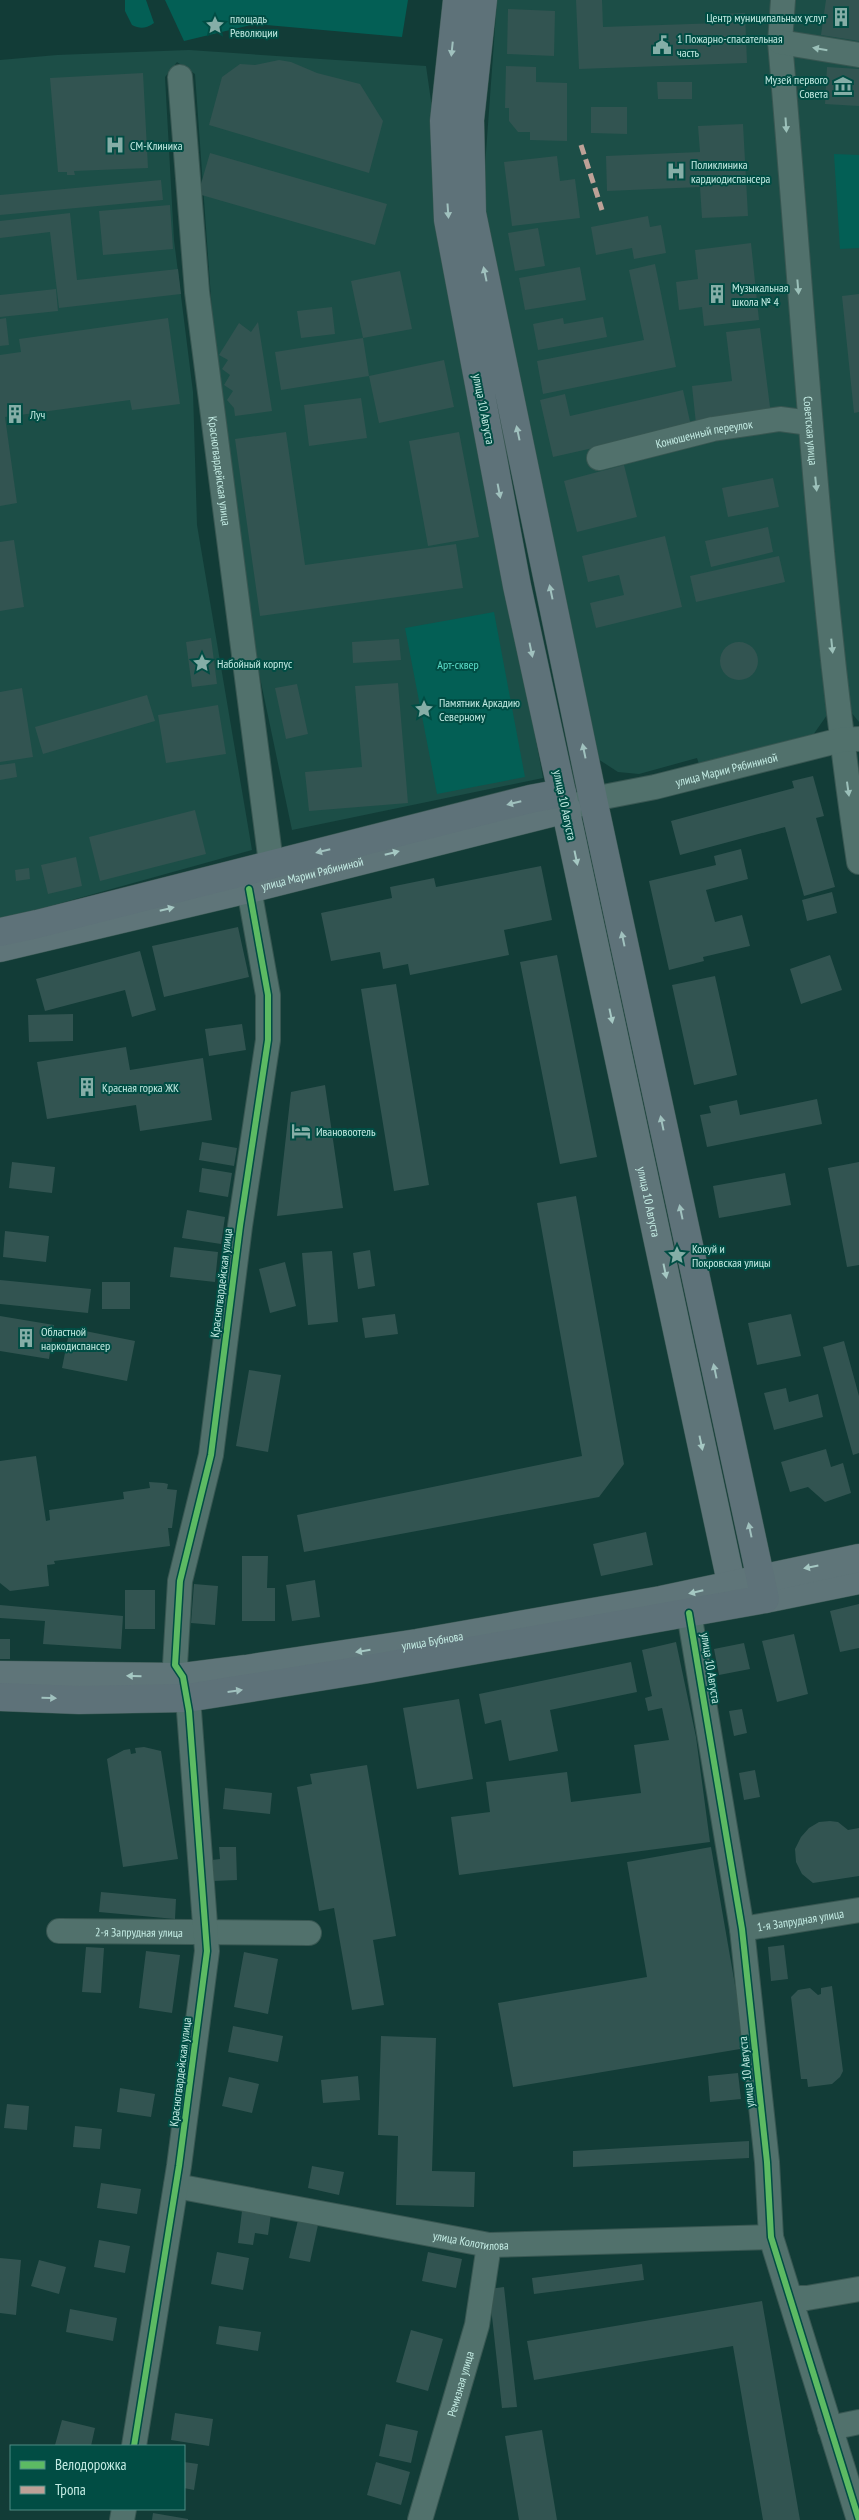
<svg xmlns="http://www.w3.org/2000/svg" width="859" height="2520" viewBox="0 0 859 2520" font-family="'PT Sans Narrow',sans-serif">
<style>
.built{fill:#1c4e47}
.green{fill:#035f55}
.building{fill:#325451}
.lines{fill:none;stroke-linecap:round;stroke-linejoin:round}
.minor-casing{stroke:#385752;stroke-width:26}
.major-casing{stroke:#385752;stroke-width:29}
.highway-casing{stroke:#385752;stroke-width:29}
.minor{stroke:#51716c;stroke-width:24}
.major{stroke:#5f7579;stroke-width:28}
.highway{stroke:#5e7279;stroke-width:28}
.quiet{stroke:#bda197;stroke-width:5;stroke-dasharray:10 5;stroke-linecap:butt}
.cycleway-casing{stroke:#014d44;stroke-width:9}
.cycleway{stroke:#5cba63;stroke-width:6}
.oneway{fill:#a0c1be}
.oneway2{fill:#9bc0b9}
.oneway3{fill:#a5c8c3}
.labels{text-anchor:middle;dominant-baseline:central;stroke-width:4;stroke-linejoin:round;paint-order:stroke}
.poi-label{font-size:12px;fill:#c3ebe3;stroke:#014d44;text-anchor:start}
.street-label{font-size:12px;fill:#c3ebe3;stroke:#014d44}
.park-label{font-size:12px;fill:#5edfcb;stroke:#014d44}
</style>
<rect width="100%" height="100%" fill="#123c37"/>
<!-- built -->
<path class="built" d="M497 0H776L771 72 784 244 800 428 829 702 827 715 813 735 701 770 697 758 639 774 618 772 598 759 486 211 485 166Z
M792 0H859V53L787 40Z
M787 46 859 58V722L846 706Z
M189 50 426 66 434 122 438 213 543 778 292 830 227 521 195 74 177 62 165 77 174 240 193 392 197 525 252 850 0 920V60L57 55Z"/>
<!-- green -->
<path class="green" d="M125 0H146L154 23C145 29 140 29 132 25L125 11Z
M165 0H408L402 37 255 24 184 41Z
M834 154 859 155V248L840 249Z
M494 612 525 777 437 794 405 628Z"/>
<!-- building -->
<path class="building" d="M576 0H602L603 27 720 23V14L745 13 747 63 579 69Z
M826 0H859V41L821 35Z
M508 9 555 11 554 56 507 54Z
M279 60 291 62 317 73 360 84 383 121 369 173 209 125 222 77 240 64 255 65Z
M506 66 536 67V82L567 83V141L530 140V132H518L509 121V108H505Z
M827 67 859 69V106L825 104Z
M143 73 148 168 74 171 75 175H67V172H58L50 78Z
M657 82H692V99H658Z
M591 107H627V134L591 133Z
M743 124 748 216 702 218 700 187 607 191 606 156 700 152 698 126Z
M210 153 387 204 375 245 198 194Z
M557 156 560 181 575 179 580 218 512 226 504 162Z
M161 180 163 200 0 215V195Z
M170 205 173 249 103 255 99 211Z
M70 213 77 280 178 269 181 294 59 308 50 232 0 238V221Z
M648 216 650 227 661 225 666 253 634 259 632 248 596 255 591 227Z
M538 228 545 266 515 271 508 233Z
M751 243 759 320 704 326 702 307 679 310 676 282 698 279 695 250Z
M655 264 676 367 543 394 537 361 644 340 629 270Z
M580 267 586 300 525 310 519 278Z
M400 271 412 329 363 338 351 281Z
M56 289 58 311 0 317V295Z
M859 294V412L854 413 842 296Z
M332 307 335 334 301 338 297 311Z
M603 317 607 337 538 350 533 324 563 318 564 324Z
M6 318 9 345 0 346V319Z
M168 318 180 404 132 410 130 400 5 417 17 503 0 506V355L21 352 19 339Z
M258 322 272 411 235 416 234 408 227 400 233 391 224 385 230 375 222 369 228 360 219 355 239 323 251 332Z
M760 328 771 415 696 424 692 386 732 381 726 332Z
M363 338 369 376 444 360 454 407 379 423 369 376 281 390 275 352Z
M683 390 691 426 553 457 540 400 565 394 570 416Z
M361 398 367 438 309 446 304 405Z
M286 432 305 565 456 544 463 588 260 616 235 439Z
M459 432 479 537 428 546 409 441Z
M624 465 637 517 577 532 564 481Z
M773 478 779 507 728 517 722 488Z
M768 527 773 552 711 567 705 541Z
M665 536 682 607 596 628 590 603 624 595 619 575 588 582 582 556Z
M14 540 24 607 0 611V542Z
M779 556 785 582 696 602 690 576Z
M211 638 217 684 192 687 186 642Z
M399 639 401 660 353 663 352 642Z
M720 661a19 19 0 1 1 38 0a19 19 0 1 1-38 0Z
M398 683 408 803 309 811 305 772 362 767 355 686Z
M297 684 308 734 286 739 275 688Z
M22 688 33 757 0 762V692Z
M147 695 155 721 43 754 35 727Z
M218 705 226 754 166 763 158 715Z
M15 763 17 777 0 780V765Z
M813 776 824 816 816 818 835 887 804 896 785 827 680 855 671 821 794 788 792 781Z
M195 810 206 854 100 881 89 837Z
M741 849 748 879 706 890 715 922 742 915 750 946 703 957 704 961 669 970 649 881 716 865 714 856Z
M76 857 82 886 48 894 41 865Z
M541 866 552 920 504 930 509 955 410 975 408 964 383 969 380 952 331 961 321 913 392 898 390 887 434 878 436 887Z
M29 868 30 879 16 881 15 870Z
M832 892 837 913 807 921 802 900Z
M238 927 249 977 164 997 152 946Z
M140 951 156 1010 132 1017 125 990 45 1011 36 979Z
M557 955 597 1157 560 1164 520 962Z
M830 955 842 990 801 1004 790 969Z
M715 976 737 1075 694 1085 672 985Z
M396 984 429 1185 394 1191 361 989Z
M73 1014V1041L29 1042 28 1015Z
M242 1024 246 1050 209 1056 205 1029Z
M126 1047 130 1070 203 1058 212 1120 140 1131 136 1105 47 1119 37 1062Z
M325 1085 343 1208 277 1216 291 1092Z
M817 1099 822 1124 707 1147 700 1115 711 1113 709 1106 737 1100 740 1115Z
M202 1142 237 1148 234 1166 199 1160Z
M12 1162 55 1167 52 1193 9 1188Z
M859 1162V1265L847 1267 828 1168Z
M202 1168 232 1173 228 1197 199 1192Z
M785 1173 791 1205 719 1218 713 1186Z
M576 1196 624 1464 599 1497 304 1552 297 1515 582 1456 537 1203Z
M187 1210 225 1217 221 1244 182 1238Z
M5 1231 49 1236 46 1262 3 1257Z
M174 1247 218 1252 215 1282 170 1277Z
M370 1250 375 1286 358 1289 353 1253Z
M332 1251 338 1322 308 1325 302 1253Z
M285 1262 296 1306 270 1313 259 1269Z
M0 1280 91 1289 88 1313 0 1304Z
M102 1282H130V1309H102Z
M395 1314 398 1334 365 1338 362 1318Z
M791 1314 801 1356 757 1365 748 1323Z
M0 1316 54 1325 49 1359 0 1351Z
M70 1328 135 1341 127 1381 62 1368Z
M844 1341 859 1396V1453L853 1455 823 1347Z
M249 1370 281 1375 268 1452 236 1446Z
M786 1388 789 1402 818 1394 823 1417 774 1430 764 1393Z
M826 1449 831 1467 843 1463 851 1493 825 1502 808 1487 790 1492 781 1462Z
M36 1456 46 1521 50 1520 49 1510 124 1499 123 1492 150 1488 149 1482 164 1483 168 1484 167 1489 177 1490 172 1528H168L170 1546 54 1561 55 1564 47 1565 49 1586 10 1591 0 1583V1461Z
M646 1532 653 1565 601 1576 593 1544Z
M242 1556H268L267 1588H275V1621H242Z
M315 1580 320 1617 292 1621 286 1585Z
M194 1584 218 1586 215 1625 191 1623Z
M125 1590H155V1629H125Z
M859 1604V1648L840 1652 830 1611Z
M0 1605 123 1616 121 1649 43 1644 45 1621 0 1618Z
M794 1634 808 1694 777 1702 762 1641Z
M0 1639H10V1659H0Z
M676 1642 696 1737 710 1842 459 1875 451 1817 490 1812 486 1782 567 1772 571 1802 641 1793 634 1745 669 1740 662 1708 648 1711 645 1698 652 1696 642 1650Z
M744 1643 750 1669 719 1675 714 1649Z
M631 1662 637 1692 550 1710 558 1751 509 1761 501 1720 485 1724 479 1694Z
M459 1699 473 1779 417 1789 403 1708Z
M742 1709 747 1733 734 1736 729 1711Z
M144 1747 161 1751 178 1859 123 1867 107 1759 124 1750 130 1749 131 1754 136 1753 135 1748Z
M367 1765 396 1936 373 1940 384 2005 352 2010 334 1908 319 1911 297 1787 312 1784 310 1774Z
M755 1770 760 1797 744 1800 739 1773Z
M225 1788 272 1793 270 1814 223 1809Z
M830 1821 838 1822 848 1830 859 1828V1876L813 1883 802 1874 796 1862 795 1849 801 1837 809 1828 819 1822Z
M219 1847H236L237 1880 213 1881 212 1860 220 1859Z
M711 1847 746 2048 513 2087 498 2003 647 1977 627 1862Z
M101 1892 176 1899 175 1919 99 1912Z
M784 1945 788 1979 771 1981 768 1947Z
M86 1947 104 1948 101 1993 82 1992Z
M146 1951 180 1955 172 2013 139 2008Z
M244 1952 278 1959 268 2014 234 2007Z
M832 1986 843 2071 840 2077 832 2084 808 2087 807 2079H801L791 1997 798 1990 810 1988 818 1995 821 1994V1988Z
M233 2026 283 2036 278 2062 228 2052Z
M381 2036 436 2038 432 2171 475 2172 474 2207 396 2205 398 2136 378 2135Z
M738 2073 741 2099 710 2102 708 2076Z
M358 2076 360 2100 323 2103 321 2080Z
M229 2077 259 2084 252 2113 222 2106Z
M120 2088 155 2094 151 2117 117 2112Z
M7 2104 29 2106 27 2130 4 2128Z
M75 2126 102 2129 100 2149 73 2147Z
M749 2141V2158L573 2167V2151Z
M312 2166 344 2172 339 2195 308 2188Z
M101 2183 141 2189 137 2214 97 2208Z
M242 2211 271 2214 268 2235 255 2233 253 2245 238 2243Z
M298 2220 318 2225 310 2262 289 2258Z
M99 2240 130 2246 125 2273 94 2267Z
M217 2252 249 2258 243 2290 211 2284Z
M428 2252 462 2259 456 2288 422 2281Z
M0 2258 21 2260 16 2315 0 2313Z
M39 2260 66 2267 59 2294 31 2286Z
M642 2264 644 2280 534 2294 532 2278Z
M504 2287 517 2407 502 2408 489 2289Z
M762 2301 800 2520H763L733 2346 534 2380 527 2341Z
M70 2309 117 2318 113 2341 66 2332Z
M219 2326 261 2332 258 2351 216 2344Z
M411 2330 443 2339 428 2391 396 2382Z
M175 2413 213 2419 209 2446 171 2440Z
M62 2420 95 2428 91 2446 55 2445Z
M386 2424 418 2431 411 2463 379 2456Z
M542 2430 557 2520H519L505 2436Z
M184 2462 198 2464 194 2490 184 2488Z
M376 2462 410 2472 401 2505 367 2495Z
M153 2513 188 2519V2520H152Z"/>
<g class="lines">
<!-- minor casing -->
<g class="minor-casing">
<g id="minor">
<path id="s1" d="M783 0 780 42C804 316 818 590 859 862"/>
<path d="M780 42 859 55"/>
<path id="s2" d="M180 77 197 292 271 863"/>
<path id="s3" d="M599 458 713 429 780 419 810 423"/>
<path id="s4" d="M575 806 593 799 655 787 841 740 859 739"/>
<path d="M689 1613 742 1929 767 2162 771 2237 859 2520"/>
<path id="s5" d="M742 1929 859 1910"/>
<path id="s6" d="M59 1931 309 1933"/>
<path id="s7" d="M176 2186 489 2245 771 2237"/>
<path d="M791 2298H807L859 2289"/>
<path d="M830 2428 859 2422"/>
<path d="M134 2446 179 2166 207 1951 189 1711 183 1677 175 1665 180 1581 211 1455 240 1226 268 1040V995L249 889"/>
<path d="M122 2520 124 2509"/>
<path id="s8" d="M420 2520 477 2325 489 2245"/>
</g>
</g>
<!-- major casing -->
<g class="major-casing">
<g id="major">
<path id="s9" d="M562 793 735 1601"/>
<path id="s10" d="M0 948 249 889 567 809"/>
<path d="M765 1599 859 1580"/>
<path id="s11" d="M0 1675 183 1677 246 1669 417 1643 661 1600 859 1558"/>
</g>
</g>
<!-- highway casing -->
<g class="highway-casing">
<path id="highway" d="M0 932 37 924 530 799 562 793 517 586 448 220 444 121 457 0
M0 1697 79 1700 187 1698 369 1669 765 1599 593 799 472 213 470 120 483 0"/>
</g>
<!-- minor -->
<use href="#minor" class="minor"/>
<!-- major -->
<use href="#major" class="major"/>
<!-- highway -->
<use href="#highway" class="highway"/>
<!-- quiet -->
<path class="quiet" d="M581 145 602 210"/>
<!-- cycleway casing -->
<g class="cycleway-casing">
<path id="cycleway" d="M689 1613 742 1929 767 2162 771 2237 859 2520
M134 2446 179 2166 207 1951 189 1711 183 1677 175 1665 180 1581 211 1455 240 1226 268 1040V995L249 889"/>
</g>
<!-- cycleway -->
<use href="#cycleway" class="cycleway"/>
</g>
<!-- one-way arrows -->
<defs><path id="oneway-solid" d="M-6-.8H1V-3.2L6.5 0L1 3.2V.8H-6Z" transform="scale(1.25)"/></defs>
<g class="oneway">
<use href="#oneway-solid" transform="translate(452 49) rotate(96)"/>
<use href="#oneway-solid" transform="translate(448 211) rotate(86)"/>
<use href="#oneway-solid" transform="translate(485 274) rotate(-102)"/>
<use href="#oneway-solid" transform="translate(518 433) rotate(-102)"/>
<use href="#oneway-solid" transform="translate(499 491) rotate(79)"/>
<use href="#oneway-solid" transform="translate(551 592) rotate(-102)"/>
<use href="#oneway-solid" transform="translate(531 650) rotate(78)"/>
<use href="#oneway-solid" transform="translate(584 751) rotate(-102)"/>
<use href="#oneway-solid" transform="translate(514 803) rotate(166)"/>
<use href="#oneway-solid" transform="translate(323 851) rotate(166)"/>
<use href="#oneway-solid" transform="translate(623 939) rotate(-102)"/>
<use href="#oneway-solid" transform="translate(662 1123) rotate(-102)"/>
<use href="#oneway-solid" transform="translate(681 1212) rotate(-102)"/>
<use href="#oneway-solid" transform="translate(715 1371) rotate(-102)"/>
<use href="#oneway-solid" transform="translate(750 1530) rotate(-102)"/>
<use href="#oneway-solid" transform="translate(235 1691) rotate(-8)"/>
<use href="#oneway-solid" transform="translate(49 1698) rotate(2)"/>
</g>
<g class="oneway2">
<use href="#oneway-solid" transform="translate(820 49) rotate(-170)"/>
<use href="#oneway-solid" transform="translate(786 125) rotate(86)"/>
<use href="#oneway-solid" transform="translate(798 287) rotate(85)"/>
<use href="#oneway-solid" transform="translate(816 484) rotate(84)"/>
<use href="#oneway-solid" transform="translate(832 646) rotate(84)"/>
<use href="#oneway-solid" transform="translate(848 789) rotate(82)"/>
</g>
<g class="oneway3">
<use href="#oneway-solid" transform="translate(392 853) rotate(-14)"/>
<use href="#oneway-solid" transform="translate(576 858) rotate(78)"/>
<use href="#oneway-solid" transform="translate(167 909) rotate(-14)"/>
<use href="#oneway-solid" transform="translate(611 1016) rotate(78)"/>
<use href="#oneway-solid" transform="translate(665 1271) rotate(78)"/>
<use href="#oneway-solid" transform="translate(701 1443) rotate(78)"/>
<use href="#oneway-solid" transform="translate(811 1567) rotate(169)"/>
<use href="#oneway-solid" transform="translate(696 1592) rotate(167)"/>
<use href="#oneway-solid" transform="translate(363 1651) rotate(171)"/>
<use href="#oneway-solid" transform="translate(134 1676) rotate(-179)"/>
</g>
<!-- icons -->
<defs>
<g id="building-bare" transform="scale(1.5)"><path d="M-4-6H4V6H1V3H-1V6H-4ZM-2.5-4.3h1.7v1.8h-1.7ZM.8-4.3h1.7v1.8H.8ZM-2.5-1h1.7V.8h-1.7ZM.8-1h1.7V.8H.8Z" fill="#85aea7" stroke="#014d44" stroke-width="2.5" paint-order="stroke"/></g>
<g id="sight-bare" transform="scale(1.5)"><path d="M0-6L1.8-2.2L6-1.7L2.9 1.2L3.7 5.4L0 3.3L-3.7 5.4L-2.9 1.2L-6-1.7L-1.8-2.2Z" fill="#85aea7" stroke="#014d44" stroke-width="2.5" paint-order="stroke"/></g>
<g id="civic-bare" transform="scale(1.5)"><path d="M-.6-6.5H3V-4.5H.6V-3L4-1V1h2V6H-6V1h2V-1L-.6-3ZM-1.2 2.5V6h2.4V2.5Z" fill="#85aea7" stroke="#014d44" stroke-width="2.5" paint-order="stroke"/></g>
<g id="museum-bare" transform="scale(1.5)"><path d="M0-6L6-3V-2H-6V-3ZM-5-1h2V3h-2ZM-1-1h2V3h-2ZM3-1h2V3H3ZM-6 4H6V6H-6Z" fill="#85aea7" stroke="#014d44" stroke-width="2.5" paint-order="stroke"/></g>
<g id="hospital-bare" transform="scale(1.5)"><path d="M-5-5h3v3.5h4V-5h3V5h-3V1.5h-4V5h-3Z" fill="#85aea7" stroke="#014d44" stroke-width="2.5" paint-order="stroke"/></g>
<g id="hotel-bare" transform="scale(1.5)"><path d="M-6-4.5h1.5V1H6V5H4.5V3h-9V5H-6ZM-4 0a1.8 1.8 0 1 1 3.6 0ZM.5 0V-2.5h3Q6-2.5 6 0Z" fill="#85aea7" stroke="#014d44" stroke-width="2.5" paint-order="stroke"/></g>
</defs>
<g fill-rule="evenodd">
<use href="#building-bare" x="841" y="17"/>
<use href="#sight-bare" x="215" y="25"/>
<use href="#civic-bare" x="662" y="45"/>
<use href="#museum-bare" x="843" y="86"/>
<use href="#hospital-bare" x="115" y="145"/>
<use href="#hospital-bare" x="676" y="171"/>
<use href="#building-bare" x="717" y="294"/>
<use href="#building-bare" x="15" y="414"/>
<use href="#sight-bare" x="202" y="663"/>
<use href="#sight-bare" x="424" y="709"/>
<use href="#building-bare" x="87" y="1087"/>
<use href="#hotel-bare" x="301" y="1131"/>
<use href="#sight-bare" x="677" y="1255"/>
<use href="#building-bare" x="26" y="1338"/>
</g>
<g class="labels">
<!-- poi labels -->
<g class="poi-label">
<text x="826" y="17" text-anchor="end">Центр муниципальных услуг</text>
<text x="230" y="18">площадь<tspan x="230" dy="14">Революции</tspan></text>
<text x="677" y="38">1 Пожарно-спасательная<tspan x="677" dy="14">часть</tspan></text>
<text x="828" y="79" text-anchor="end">Музей первого<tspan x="828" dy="14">Совета</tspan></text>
<text x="130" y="145">СМ-Клиника</text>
<text x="691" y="164">Поликлиника<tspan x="691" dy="14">кардиодиспансера</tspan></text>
<text x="732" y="287">Музыкальная<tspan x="732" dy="14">школа № 4</tspan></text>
<text x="30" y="414">Луч</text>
<text x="217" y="663">Набойный корпус</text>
<text x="439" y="702">Памятник Аркадию<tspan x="439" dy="14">Северному</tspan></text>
<text x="102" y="1087">Красная горка ЖК</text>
<text x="316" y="1131">Ивановоотель</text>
<text x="692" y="1248">Кокуй и<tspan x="692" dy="14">Покровская улицы</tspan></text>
<text x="41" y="1331">Областной<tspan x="41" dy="14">наркодиспансер</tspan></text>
</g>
<!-- street labels -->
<g class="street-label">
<text transform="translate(484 409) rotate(79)">улица 10 Августа</text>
<text stroke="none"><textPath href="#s1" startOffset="432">Советская улица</textPath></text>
<text stroke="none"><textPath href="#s3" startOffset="108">Конюшенный переулок</textPath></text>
<text stroke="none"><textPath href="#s2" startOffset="396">Красногвардейская улица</textPath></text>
<text stroke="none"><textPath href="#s4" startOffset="156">улица Марии Рябининой</textPath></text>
<text transform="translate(565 805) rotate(78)">улица 10 Августа</text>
<text stroke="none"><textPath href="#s10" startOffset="321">улица Марии Рябининой</textPath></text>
<text stroke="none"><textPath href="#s9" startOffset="418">улица 10 Августа</textPath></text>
<text transform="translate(221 1283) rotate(-83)">Красногвардейская улица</text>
<text stroke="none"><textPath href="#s11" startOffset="435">улица Бубнова</textPath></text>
<text transform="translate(711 1668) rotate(81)">улица 10 Августа</text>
<text stroke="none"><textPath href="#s5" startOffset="59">1-я Запрудная улица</textPath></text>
<text stroke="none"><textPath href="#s6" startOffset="80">2-я Запрудная улица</textPath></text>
<text transform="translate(180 2072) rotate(-83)">Красногвардейская улица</text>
<text transform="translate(746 2072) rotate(-96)">улица 10 Августа</text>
<text stroke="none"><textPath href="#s7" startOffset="300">улица Колотилова</textPath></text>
<text stroke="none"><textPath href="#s8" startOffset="142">Ремизная улица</textPath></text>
</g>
<!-- park labels -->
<g class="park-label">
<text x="458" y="664">Арт-сквер</text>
</g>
</g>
<!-- legend -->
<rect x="10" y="2445" width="175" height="65" fill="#014d44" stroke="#4f8c84"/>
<rect x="20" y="2461" width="25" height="8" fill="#5cba63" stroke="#4f8c84"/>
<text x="55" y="2470" font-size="15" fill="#c3ebe3">Велодорожка</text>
<rect x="20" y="2486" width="25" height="8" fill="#bda197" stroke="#4f8c84"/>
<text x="55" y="2495" font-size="15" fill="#c3ebe3">Тропа</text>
</svg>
